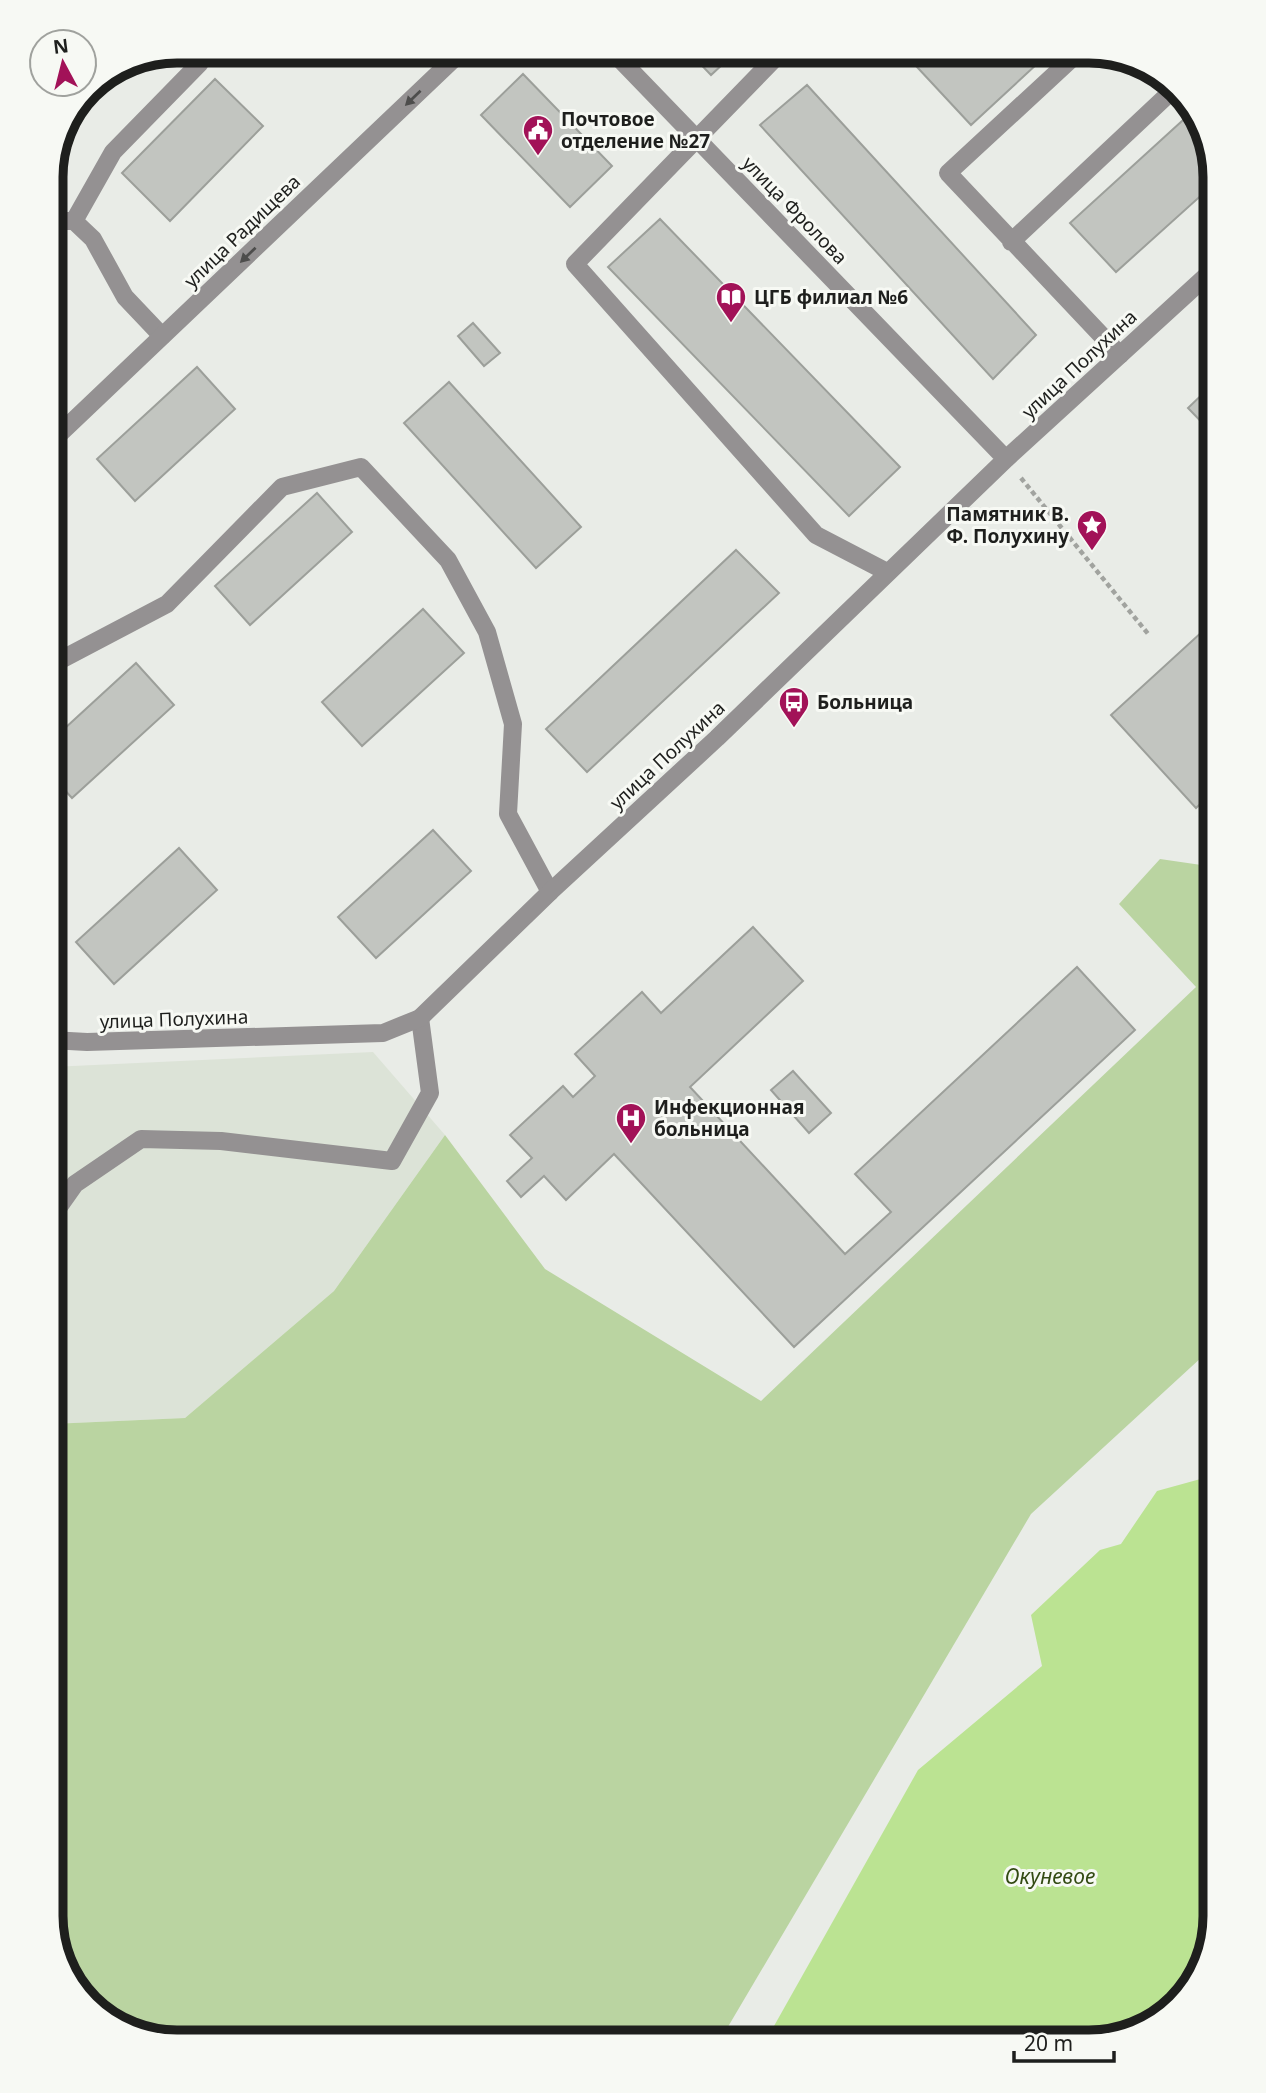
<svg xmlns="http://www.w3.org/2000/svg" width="1266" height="2093" viewBox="0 0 1266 2093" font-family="'Noto Sans',sans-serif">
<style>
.built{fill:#dce3d7}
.green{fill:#bad4a1}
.water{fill:#bbe392}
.building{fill:#c2c5c0;stroke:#9c9f9a;stroke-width:2}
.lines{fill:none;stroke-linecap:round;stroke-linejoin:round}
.path{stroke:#a1a39f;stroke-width:4.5;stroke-dasharray:5 3.5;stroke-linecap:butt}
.service{stroke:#949192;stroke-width:18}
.minor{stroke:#949192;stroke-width:18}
.oneway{fill:#4d4d4c}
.labels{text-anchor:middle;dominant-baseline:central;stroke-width:6;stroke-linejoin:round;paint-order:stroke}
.poi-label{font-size:19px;font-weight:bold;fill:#1e1f1d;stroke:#f7f9f4;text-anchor:start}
.street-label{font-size:19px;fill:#1e1f1d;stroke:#f7f9f4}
.water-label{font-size:21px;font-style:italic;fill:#334b13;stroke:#f7f9f4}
.rim{fill:none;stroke:#1e1f1d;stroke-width:9}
</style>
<rect width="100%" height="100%" fill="#e9ece7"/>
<!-- built -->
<path class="built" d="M373 1052 445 1135 334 1291 185 1418 51 1424V1067Z"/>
<!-- green -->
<path class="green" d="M1160 859 1215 867V1345L1031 1514 719 2042H169L107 2021 64 1971 51 1916V1424L185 1418 334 1291 445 1135 545 1269 761 1401 1196 987 1119 904Z"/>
<!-- water -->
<path class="water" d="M1215 1475V1916L1194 1986 1144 2029 1089 2042H765L918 1770 1042 1666 1031 1615 1100 1550 1121 1544 1157 1491Z"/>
<!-- building -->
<path class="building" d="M688 51H737L711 75Z
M934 51H1051L971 125 917 67Z
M523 74 612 166 570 207 481 115Z
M215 79 263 126 170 221 122 173Z
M807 85 1036 335 993 379 760 125Z
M1193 111 1202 122 1215 183 1116 272 1070 223Z
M660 219 900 467 849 516 608 267Z
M473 323 500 353 484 366 458 336Z
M197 367 235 409 135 501 97 459Z
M449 382 581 527 536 568 404 423Z
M1215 382V436L1188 408Z
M317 493 352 532 250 625 215 586Z
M736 550 779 593 587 772 546 729Z
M423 609 464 653 362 746 322 702Z
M1215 620V790L1196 808 1111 715Z
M136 663 174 705 72 798 51 775V741Z
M433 830 471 871 376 958 338 917Z
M179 848 217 890 114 984 76 942Z
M753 927 803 981 690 1087 845 1254 891 1212 855 1174 1077 967 1135 1030 794 1347 614 1154 566 1200 544 1176 521 1197 507 1181 532 1158 510 1135 563 1086 573 1097 595 1076 575 1054 642 992 661 1013Z
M793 1071 831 1113 809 1133 771 1090Z"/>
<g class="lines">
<!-- path -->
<path class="path" d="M1021 478 1149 635"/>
<!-- service -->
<path class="service" d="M782 51 575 264 816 535 887 572
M1080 51 948 173 1120 355
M51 221H74L93 239 125 297 162 336
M74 221 113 152 200 63
M1011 242 1174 89
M51 665 167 604 282 487 361 467 448 560 487 632 513 724 508 814 550 892
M51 1218 75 1184 141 1139 221 1141 392 1161 430 1093 420 1018"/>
<!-- minor -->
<path class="minor" d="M612 51 1006 459
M51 442 462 51
M51 1040 87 1042 383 1033 420 1018 550 892 717 738 1006 459 1215 268"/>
</g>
<!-- one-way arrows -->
<defs><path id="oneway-solid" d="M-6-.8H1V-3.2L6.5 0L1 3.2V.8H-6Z" transform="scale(1.75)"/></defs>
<g class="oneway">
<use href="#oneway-solid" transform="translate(413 98) rotate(136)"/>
<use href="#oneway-solid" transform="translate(248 255) rotate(136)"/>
</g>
<!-- icons -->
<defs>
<g id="civic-pin" transform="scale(1.575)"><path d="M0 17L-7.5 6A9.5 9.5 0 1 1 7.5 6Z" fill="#a21258" stroke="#f7f9f4"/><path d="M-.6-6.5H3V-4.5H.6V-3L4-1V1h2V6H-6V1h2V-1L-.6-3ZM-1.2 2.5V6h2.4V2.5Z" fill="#fff"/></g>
<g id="library-pin" transform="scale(1.575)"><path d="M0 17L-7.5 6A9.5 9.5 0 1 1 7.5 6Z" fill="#a21258" stroke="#f7f9f4"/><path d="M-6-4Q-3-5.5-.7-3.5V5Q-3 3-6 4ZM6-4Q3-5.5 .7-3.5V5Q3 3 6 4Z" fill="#fff"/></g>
<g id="sight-pin" transform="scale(1.575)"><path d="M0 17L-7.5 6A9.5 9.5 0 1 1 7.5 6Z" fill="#a21258" stroke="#f7f9f4"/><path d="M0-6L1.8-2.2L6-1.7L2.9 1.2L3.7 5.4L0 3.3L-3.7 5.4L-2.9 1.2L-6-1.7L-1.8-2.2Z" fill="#fff"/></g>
<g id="bus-pin" transform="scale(1.575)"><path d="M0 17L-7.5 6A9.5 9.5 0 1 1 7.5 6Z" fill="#a21258" stroke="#f7f9f4"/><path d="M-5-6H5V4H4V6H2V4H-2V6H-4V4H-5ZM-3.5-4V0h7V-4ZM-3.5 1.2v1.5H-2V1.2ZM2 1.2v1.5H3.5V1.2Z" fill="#fff"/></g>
<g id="hospital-pin" transform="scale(1.575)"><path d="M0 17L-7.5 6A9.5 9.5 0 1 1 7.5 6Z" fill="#a21258" stroke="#f7f9f4"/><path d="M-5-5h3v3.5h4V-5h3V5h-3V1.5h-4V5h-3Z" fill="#fff"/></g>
</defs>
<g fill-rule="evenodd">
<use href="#civic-pin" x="538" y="130"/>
<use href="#library-pin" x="731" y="297"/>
<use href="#sight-pin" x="1092" y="525"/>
<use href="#bus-pin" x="794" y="702"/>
<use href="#hospital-pin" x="631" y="1118"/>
</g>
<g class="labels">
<!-- poi labels -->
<g class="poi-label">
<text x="561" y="119">Почтовое<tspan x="561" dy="22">отделение №27</tspan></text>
<text x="754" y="297">ЦГБ филиал №6</text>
<text x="1069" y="514" text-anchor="end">Памятник В.<tspan x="1069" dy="22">Ф. Полухину</tspan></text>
<text x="817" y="702">Больница</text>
<text x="654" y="1107">Инфекционная<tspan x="654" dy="22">больница</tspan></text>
</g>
<!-- street labels -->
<g class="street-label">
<text transform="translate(795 210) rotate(46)">улица Фролова</text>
<text transform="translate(242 231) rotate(-44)">улица Радищева</text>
<text transform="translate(1079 364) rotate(-43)">улица Полухина</text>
<text transform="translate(667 755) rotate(-43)">улица Полухина</text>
<text transform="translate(174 1019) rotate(-2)">улица Полухина</text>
</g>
<!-- water labels -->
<g class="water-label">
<text x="1050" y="1876">Окуневое</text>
</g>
</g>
<!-- crop -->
<path d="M0 0H1266V2093H0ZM177 63H1089A114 114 0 0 1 1203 177V1916A114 114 0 0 1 1089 2030H177A114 114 0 0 1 63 1916V177A114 114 0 0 1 177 63Z" fill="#f7f9f4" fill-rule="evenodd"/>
<path class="rim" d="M177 63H1089A114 114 0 0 1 1203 177V1916A114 114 0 0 1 1089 2030H177A114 114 0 0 1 63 1916V177A114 114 0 0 1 177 63Z"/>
<!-- north arrow -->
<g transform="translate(63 63) rotate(353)"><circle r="33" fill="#f7f9f4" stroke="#a0a29e" stroke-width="2"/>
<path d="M0-5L12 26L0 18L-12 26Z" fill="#a21258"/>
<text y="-10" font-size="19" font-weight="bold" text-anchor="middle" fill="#1e1f1d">N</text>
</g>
<!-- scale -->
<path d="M1014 2051v10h100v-10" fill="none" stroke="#1e1f1d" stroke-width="3.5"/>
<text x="1024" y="2051" font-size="21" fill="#1e1f1d" stroke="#f7f9f4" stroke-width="5" paint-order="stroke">20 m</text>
</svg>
